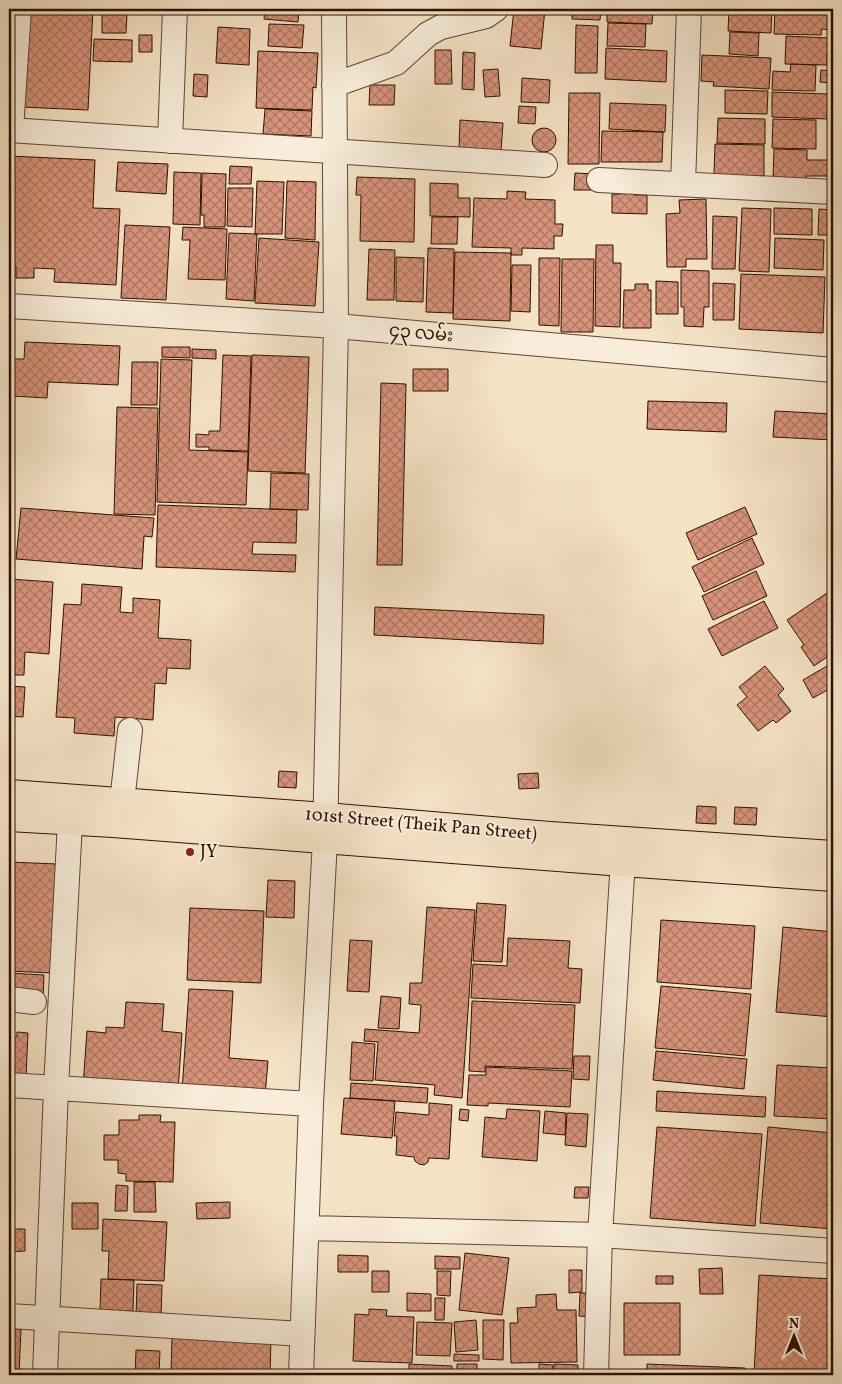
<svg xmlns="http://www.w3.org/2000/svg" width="842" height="1384" viewBox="0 0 842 1384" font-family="Vollkorn,'Noto Sans Myanmar',serif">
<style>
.building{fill:url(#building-cross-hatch);stroke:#2c1004}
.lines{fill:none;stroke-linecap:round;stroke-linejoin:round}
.minor-casing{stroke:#5e4534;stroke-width:26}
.major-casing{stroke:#2c1004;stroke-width:30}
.minor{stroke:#f8edda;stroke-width:24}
.major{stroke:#f5e3c6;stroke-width:28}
.poi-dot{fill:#8f2418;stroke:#f8edda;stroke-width:2}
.labels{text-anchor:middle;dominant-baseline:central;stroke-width:4;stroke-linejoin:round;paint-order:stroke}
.street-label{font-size:18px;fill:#2c1004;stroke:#f8edda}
.poi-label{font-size:18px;fill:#2c1004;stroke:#f8edda;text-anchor:start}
</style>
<defs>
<pattern id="building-cross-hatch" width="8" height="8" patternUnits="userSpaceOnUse" patternTransform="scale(1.25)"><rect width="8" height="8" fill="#d8947a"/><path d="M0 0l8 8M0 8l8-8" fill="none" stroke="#af7762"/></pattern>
</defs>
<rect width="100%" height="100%" fill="#f5e3c6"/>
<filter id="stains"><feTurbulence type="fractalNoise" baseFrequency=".004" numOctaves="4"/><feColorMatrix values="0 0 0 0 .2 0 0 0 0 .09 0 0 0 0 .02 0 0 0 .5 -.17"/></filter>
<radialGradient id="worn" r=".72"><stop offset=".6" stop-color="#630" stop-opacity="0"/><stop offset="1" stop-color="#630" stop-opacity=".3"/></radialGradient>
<!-- building -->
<path class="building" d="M26 9H93L88 110 21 107Z
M198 9H256V12Z
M265 9H299L298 22 264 19Z
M514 9H545L541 49 510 46Z
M572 9H601L600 20 572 19Z
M607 9H653L652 24 607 22Z
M729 9H772L771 33 728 31Z
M775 9H832L831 30 822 29 821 35 774 34Z
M102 13 127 14 126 33H102Z
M608 23 646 24 645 47 607 46Z
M269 24 304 25 302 48 268 46Z
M576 25 598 26 597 73H575Z
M218 27 250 29 249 65 216 63Z
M730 32 759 33 758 56 729 54Z
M139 35H152V52H139Z
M786 36 828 38 827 65 785 64Z
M94 39 132 40V62L93 61Z
M606 48 667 51 666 82 605 79Z
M435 50H451L452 84H435Z
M258 51 318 53 316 88 313 87 312 110 256 108Z
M463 52 475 53 474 90 462 89Z
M702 55 771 58 769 89 713 86 714 82 701 81Z
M791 64 816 65 815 91 772 90 773 71 790 72Z
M498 69 500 96 485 97 483 70Z
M821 70 833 71 832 83 820 82Z
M194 74 208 75 207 97 193 96Z
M522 78 550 80 549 103 521 102Z
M370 85H395L394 105H369Z
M725 90 768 91 767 114 725 113Z
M772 92 828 94 827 119 772 117Z
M569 93H600L599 164H568Z
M610 103 666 105 665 132 609 129Z
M519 106 536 107 535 124 518 123Z
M265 109 312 111 311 136 263 134Z
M718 118 765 119V144L717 143Z
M773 119 816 120V149L772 148Z
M460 120 503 123 501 151 459 149Z
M532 140a12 12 0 1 1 24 0a12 12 0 1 1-24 0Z
M602 131 663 132 662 162H601Z
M715 144 764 145V176L714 175Z
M774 149 807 150V160H829V176H806V179H773Z
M9 156 95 160 93 208 120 209 116 285 54 282 55 269 34 268V278H16V267H9L11 211H9Z
M118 162 168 164 166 194 116 191Z
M230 166 252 167 251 184H229Z
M174 172 201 173 200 225 173 224Z
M202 173 226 174 225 227H204V215H201Z
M575 173 594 174V190H574Z
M357 177 415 179 414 242 360 241 361 195H356Z
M257 181 284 182 282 234H255Z
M287 181 316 182 315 240 285 238Z
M430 183 458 184V198H470V217L430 216Z
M622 185 634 186V195H647V214L612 213V194H621Z
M228 188H253L252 227 227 226Z
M507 191 526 192 525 199 555 200V224H563L562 236H554V249L522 248V255H511V248L472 247 474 198 507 199Z
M706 199 707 259H686V267H667L666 214 680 213 679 200Z
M742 208 771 209 769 272 739 271Z
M774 208 812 209V235L774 234Z
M819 209 833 210V235H818Z
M713 216 737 217 735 269H712Z
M432 217H458L457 244H431Z
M125 225 170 227 166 300 121 298Z
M183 227 227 229 225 280 188 279 190 240H182Z
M229 233 257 234 254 301 226 299Z
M259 238 319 242 315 306 255 303Z
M775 238 824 240 823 270 774 268Z
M596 245H613V263H621L620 327 595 326Z
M428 248 454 249 453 313 426 312Z
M369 249 395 250 394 300H367Z
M455 252 511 253 510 321 453 319Z
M396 257 424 258 423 302 396 301Z
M539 258H560L559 326 539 325Z
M562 259H594L593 332H561Z
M512 265H531L530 312 511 311Z
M681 270 709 271V307H704L703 327 684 326V307H681Z
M741 274 825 277 823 333 739 329Z
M656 281 678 282V314H656Z
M713 283 735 284 734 320H713Z
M635 284H648V290H651V328H623L624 290H635Z
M25 342 120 346 118 385 48 382 47 398 12 396 13 359H24Z
M162 347H190V358L162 357Z
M192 349 216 350V359L192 358Z
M223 355 251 356 248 451 209 450V447H196V434L209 435V431H220Z
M252 355 309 357 305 473 248 471Z
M161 359 192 360 189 450 248 452 246 505 157 502Z
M132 362H158L157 405H131Z
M413 369H448V391H413Z
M381 383 406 384 402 565H377Z
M648 401 727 403 726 432 647 429Z
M117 407 158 408 155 515 114 514Z
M775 411 833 414V440L773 437Z
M271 473 309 474 308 510 270 509Z
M158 505 297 510 296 543 253 542 252 554 296 555 295 572 156 567Z
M9 506H14L11 555H9Z
M745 507 757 534 698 560 686 533Z
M21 508 154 518 152 537 144 536 142 569 16 559Z
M752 538 764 564 704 592 692 567Z
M756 571 767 596 713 620 702 596Z
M9 579 53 582 49 654 25 652 24 675H9Z
M82 584 122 587 120 612 133 613V598L160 600 158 638 191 640 190 669 167 668 166 684 155 683 153 720 115 717 114 736 74 733 75 718 56 717 64 604 81 605Z
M830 591 833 596V633L829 636 833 641V653L814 666 801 647 804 645 787 620Z
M764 601 778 628 722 656 708 629Z
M375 607 544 615 543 644 374 635Z
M765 666 784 689 778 695 791 711 776 723 773 720 758 731 737 705 747 697 739 687Z
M827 666 833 676V687L813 698 803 680Z
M9 686 25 687 23 717 9 716Z
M279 771 297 772 296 788 278 787Z
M538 773 539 788 519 789 518 774Z
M697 806 716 807V824L696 823Z
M735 807 757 808 756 825 734 824Z
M9 862 57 864 52 973 9 971Z
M268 880 295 881 294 918 266 917Z
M477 903 506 905 502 962 473 961Z
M427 907 475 910 462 1098 434 1095 435 1085 375 1080 378 1042 364 1041 365 1029 419 1033 421 1005 409 1004 410 983H422Z
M190 908 264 911 261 983 187 980Z
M661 920 755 926 751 989 657 982Z
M783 927 833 932V1017L776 1012Z
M508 938 570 941 568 968 582 969 580 1003 471 998 473 964 507 966Z
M350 940 372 941 369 992 347 991Z
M9 973 44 975 43 999 9 997Z
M661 986 751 994 745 1056 655 1048Z
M189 989 233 991 229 1058 268 1061 265 1096 182 1091Z
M381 996 401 998 399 1029 378 1028Z
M472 1001 575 1005 572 1069 485 1066V1072L469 1071Z
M126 1002 164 1004 162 1031 182 1033 178 1091 83 1086 87 1031 106 1033V1027L124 1028Z
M17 1032 28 1033 26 1077 9 1076V1036L17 1037Z
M352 1042 375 1044 373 1081 350 1080Z
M656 1051 747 1059 744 1089 653 1080Z
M574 1056H590L589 1080 573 1079Z
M777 1065 833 1068V1119L774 1116Z
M486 1067 572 1071 570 1107 488 1103V1106L467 1105 469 1075H486Z
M351 1083 428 1088 427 1103 350 1098Z
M657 1091 766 1097 765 1117 656 1111Z
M344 1098 395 1101 392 1138 341 1134Z
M429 1103 452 1105 449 1159 429 1158 428 1162 424 1165 419 1164 415 1161 414 1157 396 1155 397 1136H394L396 1112 429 1115Z
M460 1109 469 1110 468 1121 459 1120Z
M507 1109 540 1111 537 1161 482 1157 485 1117 506 1119Z
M545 1111 566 1113 565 1135 543 1133Z
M567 1113 588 1114 586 1147 565 1145Z
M139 1115H161L160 1122H175L173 1182 126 1181V1174L118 1173V1160H104V1135H119V1120H139Z
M657 1127 762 1134 755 1226 650 1218Z
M768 1127 833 1133V1229L760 1223Z
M134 1182H155L156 1212H134Z
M116 1185 128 1186 127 1211H115Z
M575 1187H589L588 1198H574Z
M230 1202V1218L197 1219 196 1203Z
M72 1203H98V1229H72Z
M103 1219 167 1222 164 1281 108 1279 109 1251H102Z
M9 1229H25V1251L9 1252Z
M465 1253 509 1258 502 1315 459 1310Z
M338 1255 368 1256V1272H338Z
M435 1256 460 1257V1269H435Z
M722 1268 723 1294H700L699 1269Z
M569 1270H582V1292L569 1293Z
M372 1271H389V1292H372Z
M437 1271H451L450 1296 437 1295Z
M759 1275 833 1279V1375H754Z
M656 1276H673V1284H656Z
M101 1279 134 1280 133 1311 100 1310Z
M137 1284 162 1285 161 1318H136Z
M407 1293 431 1294V1311H407Z
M580 1293H591V1317L579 1316Z
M556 1294 557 1310H576L577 1362 511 1363 510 1323H518L517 1308 536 1307V1295Z
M435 1298H445L444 1320H435Z
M624 1303H680V1355H624Z
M369 1309 387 1310 386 1316 414 1317 412 1363 353 1361 355 1314 369 1315Z
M476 1320 478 1350 456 1352 454 1322Z
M483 1320H504L503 1360 483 1359Z
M417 1322 452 1323 450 1356 416 1355Z
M9 1329H21L19 1375H9Z
M172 1336 271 1339 270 1375H171Z
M136 1350 160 1351 159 1375H135Z
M454 1354 479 1355V1361H454Z
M409 1364 452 1366V1375H409Z
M457 1364H477V1375H457Z
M539 1364 553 1365 552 1375H539Z
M554 1364 578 1365V1375H554Z
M647 1364 745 1368V1375H647Z"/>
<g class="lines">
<!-- minor casing -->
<g class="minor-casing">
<path id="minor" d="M334 85 396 63 428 34 441 27 486 16 496 9
M9 130 545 165
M11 130 19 9
M170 141 175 9
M599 180 833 192
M683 184 689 9
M9 306 336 326 833 370
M122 802 130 730
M9 999 34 1002
M9 1085 311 1104
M307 1228 600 1235 833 1251
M9 1316 302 1334
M45 1375 56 1088 71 803
M301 1375 311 1104 325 840 336 326 334 9
M596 1375 600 1235 624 843"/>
</g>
<!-- major casing -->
<g class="major-casing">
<path id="major" d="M9 794 325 817 550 836 833 855
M9 817 113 823 623 862 833 877"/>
</g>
<!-- minor -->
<use href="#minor" class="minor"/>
<!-- major -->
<use href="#major" class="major"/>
</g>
<!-- markers -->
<circle class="poi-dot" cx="190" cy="852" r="5"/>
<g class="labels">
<!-- street labels -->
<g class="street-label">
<text transform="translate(421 334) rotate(5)">၄၃ လမ်း</text>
<text transform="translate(421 825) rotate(5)">101st Street (Theik Pan Street)</text>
</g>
<!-- poi labels -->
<g class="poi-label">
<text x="200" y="852">JY</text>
</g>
</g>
<!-- margin -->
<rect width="842" height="1384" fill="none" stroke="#f5e3c6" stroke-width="30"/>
<rect x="10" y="10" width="822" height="1364" fill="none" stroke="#2c1004" stroke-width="2.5"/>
<rect x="15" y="15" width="812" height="1354" fill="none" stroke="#2c1004"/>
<!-- north arrow -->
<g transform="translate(794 1336)" stroke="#f8edda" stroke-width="4" paint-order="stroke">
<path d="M0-4L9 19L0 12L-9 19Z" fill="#2c1004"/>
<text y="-8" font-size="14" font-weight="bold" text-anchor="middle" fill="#2c1004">N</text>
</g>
<rect width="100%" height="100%" filter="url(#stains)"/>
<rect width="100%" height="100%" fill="url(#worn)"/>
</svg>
